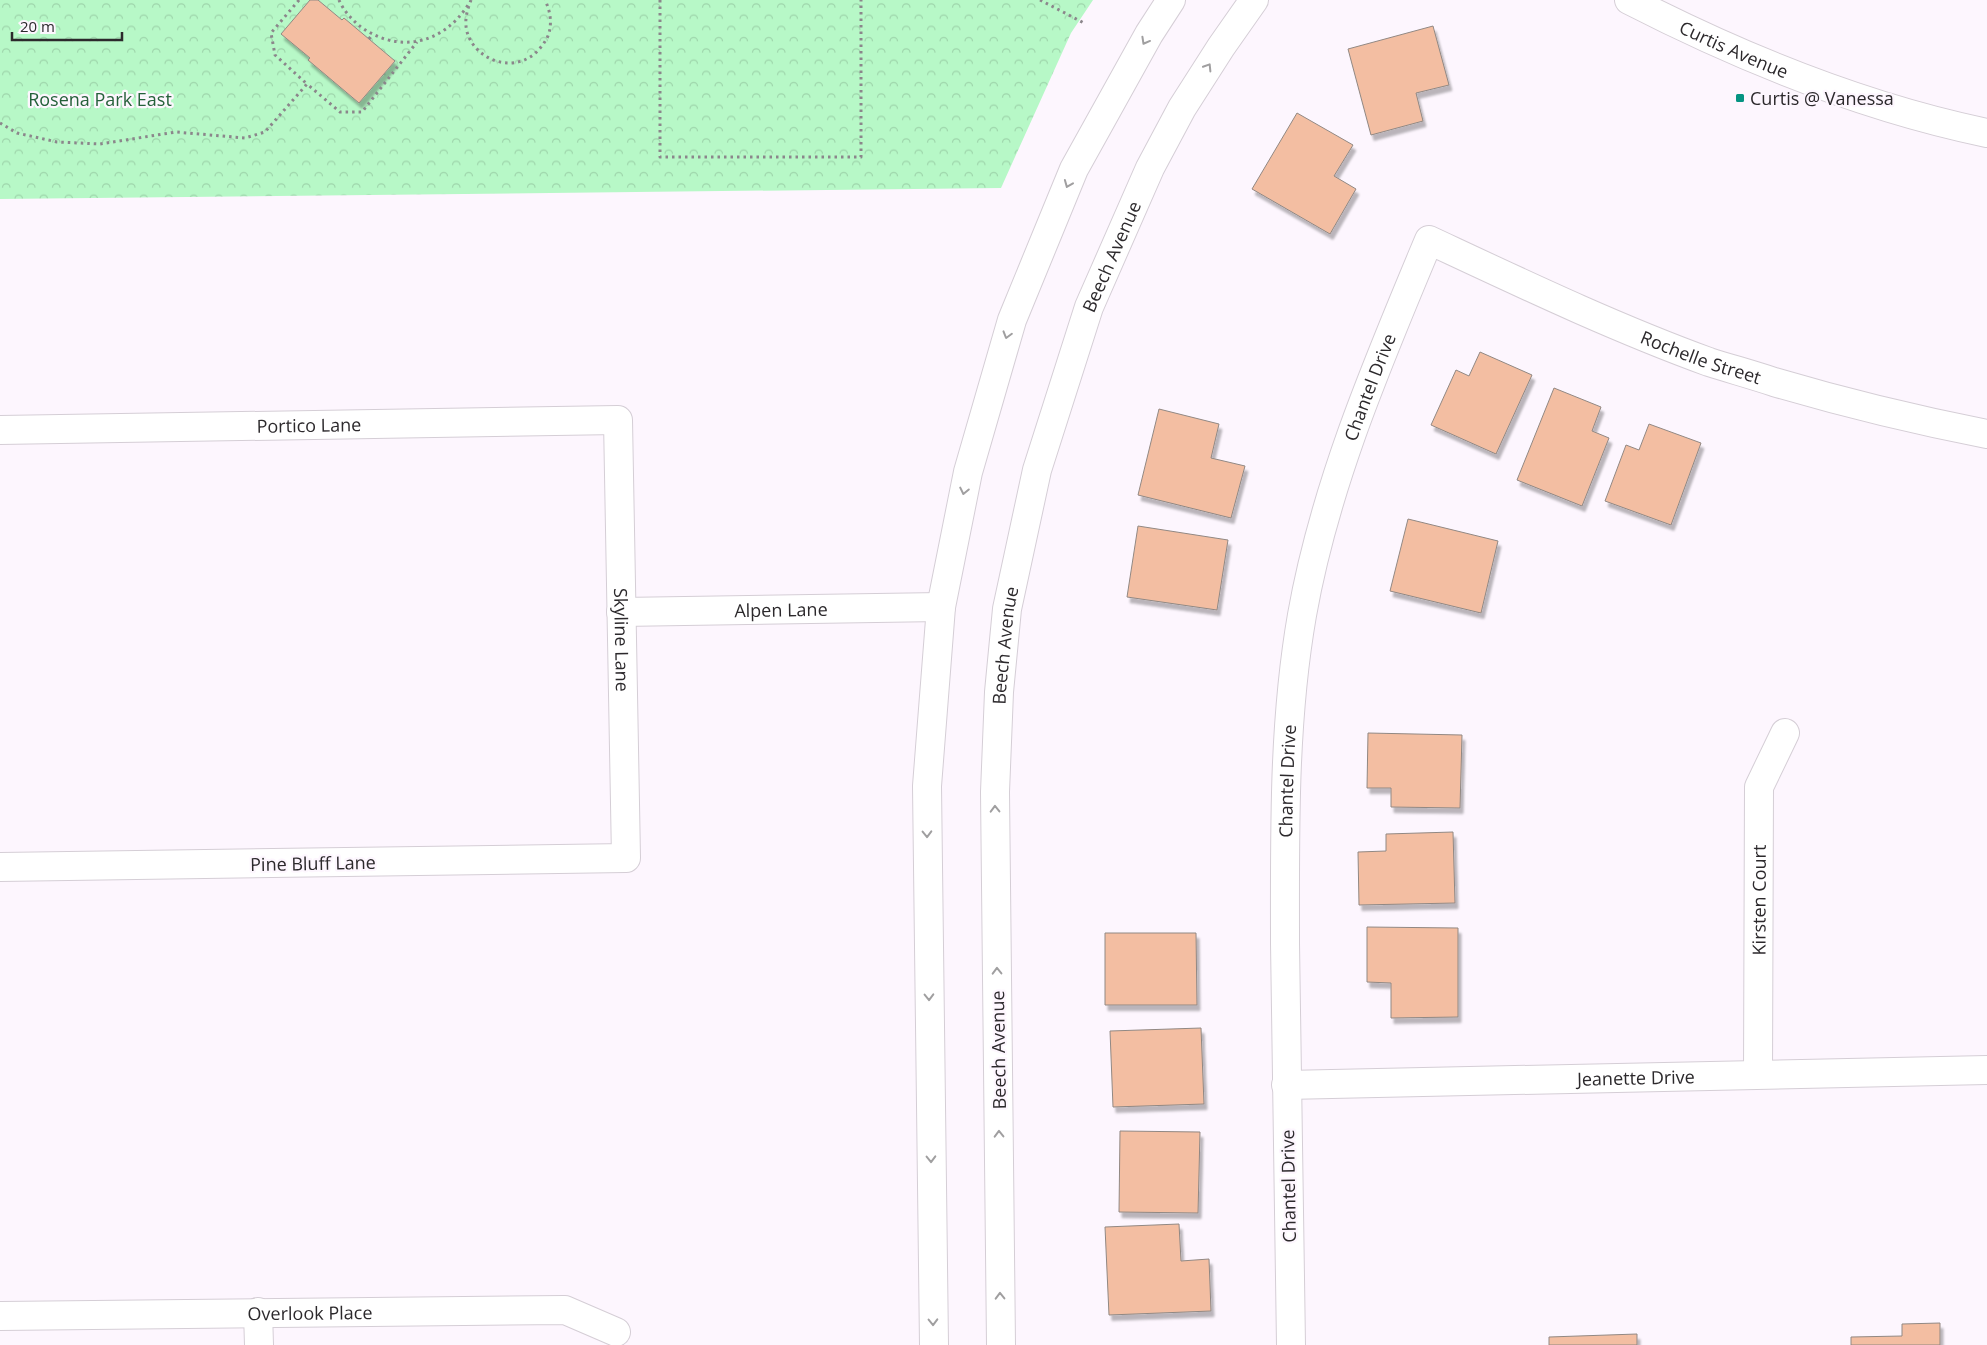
<svg xmlns="http://www.w3.org/2000/svg" width="1987" height="1345" viewBox="0 0 1987 1345" font-family="'Open Sans',sans-serif">
<style>
.park{fill:url(#park-crowns)}
.building{fill:#f3bea2;stroke:#918883;filter:url(#shadow)}
.lines{fill:none;stroke-linecap:round;stroke-linejoin:round}
.minor-casing{stroke:#d5ced6;stroke-width:30}
.tertiary-casing{stroke:#d5ced6;stroke-width:30}
.secondary-casing{stroke:#d5ced6;stroke-width:30}
.path{stroke:#8b868b;stroke-width:3;stroke-dasharray:2.5 4;stroke-linecap:butt}
.minor{stroke:#fff;stroke-width:28}
.tertiary{stroke:#fff;stroke-width:28}
.secondary{stroke:#fff;stroke-width:28}
.oneway{stroke:#a09fa0}
.poi-dot{fill:#059482;stroke:#fdf6fe;stroke-width:2}
.labels{text-anchor:middle;dominant-baseline:central;stroke-width:4.5;stroke-linejoin:round;paint-order:stroke}
.street-label{font-size:18px;fill:#2c292c;stroke:#fdf6fe}
.poi-label{font-size:18px;fill:#2c292c;stroke:#fdf6fe;text-anchor:start}
.park-label{font-size:18px;fill:#25613a;stroke:#fdf6fe}
</style>
<defs>
<pattern id="park-crowns" width="20" height="18" patternUnits="userSpaceOnUse" patternTransform="scale(1.25)"><rect width="20" height="18" fill="#b7f8c7"/><path d="M2 6a3 3 0 1 1 6 0M12 15a3 3 0 1 1 6 0" fill="none" stroke="#9ed5ab"/></pattern>
<filter id="shadow"><feDropShadow dx="3" dy="5.5" stdDeviation="1" flood-color="#0004"/></filter>
</defs>
<rect width="100%" height="100%" fill="#fdf6fe"/>
<!-- park -->
<path class="park" d="M0 0H1093L1071 33 1001 188 0 199Z"/>
<!-- building -->
<path class="building" d="M310 0H318L342 20 344 18 395 61 359 103 308 60 310 58 281 34Z
M1433 26 1449 85 1416 93 1423 121 1371 135 1348 49Z
M1297 113 1353 145 1334 176 1356 189 1330 234 1252 189Z
M1480 352 1532 375 1496 454 1431 425 1456 370 1469 376Z
M1554 388 1601 407 1592 431 1609 438 1582 506 1517 480Z
M1159 409 1219 424 1211 458 1245 466 1231 518 1138 495Z
M1649 424 1701 443 1671 525 1605 501 1626 445 1639 450Z
M1408 519 1498 541 1481 613 1390 591Z
M1138 526 1228 540 1217 610 1127 597Z
M1368 733 1462 735 1460 808 1391 807V788H1367Z
M1453 832 1455 903 1359 905 1358 852 1386 851V834Z
M1367 927 1458 928V1017L1391 1018V983L1367 982Z
M1105 933H1196L1197 1005H1105Z
M1201 1028 1204 1104 1113 1107 1110 1031Z
M1120 1131 1200 1132 1198 1213 1119 1212Z
M1179 1224 1181 1261 1209 1259 1211 1311 1109 1315 1105 1227Z
M1940 1323V1345H1851V1337L1902 1336V1324Z
M1637 1334V1345H1549V1337Z"/>
<g class="lines">
<!-- minor casing -->
<g class="minor-casing">
<g id="minor">
<path id="s1" d="M0 430 618 420 626 858 0 867"/>
<path id="s2" d="M621 612 941 607"/>
<path id="s3" d="M1758 1074 1759 787 1785 733"/>
<path id="s4" d="M1286 1085 1987 1070"/>
<path d="M258 1312 259 1345"/>
<path id="s5" d="M0 1316 565 1310 616 1332"/>
<path id="s6" d="M1291 1345C1288 1211 1286 1077 1285 943 1285 833 1283 724 1302 615 1325 485 1378 362 1429 240 1521 283 1613 327 1709 362 1731 369 1753 375 1774 382 1845 403 1915 420 1987 434"/>
</g>
</g>
<!-- tertiary casing -->
<g class="tertiary-casing">
<g id="tertiary">
<path id="s7" d="M1629 0C1742 58 1862 107 1987 133"/>
</g>
</g>
<!-- secondary casing -->
<g class="secondary-casing">
<g id="secondary">
<path d="M934 1345 927 786 941 607 968 472 1012 320 1074 169 1149 34 1171 0"/>
<path id="s8" d="M1001 1345 995 792 999 692 1007 609 1037 470 1089 307 1150 168 1182 108 1221 47 1254 0"/>
</g>
</g>
<!-- path -->
<path class="path" d="M299 0 271 33 275 55 307 84
M339 0C343 10 352 20 361 27 399 54 443 44 468 5
M471 0C468 8 465 17 466 26 469 55 505 73 530 57 537 53 542 46 546 40 553 28 551 12 545 0
M660 0V157H861V0
M1040 0 1084 23
M369 39 372 35
M0 123 17 133 57 142 100 144 176 132 245 138 265 132 307 84 340 112H362L417 42"/>
<!-- minor -->
<use href="#minor" class="minor"/>
<!-- tertiary -->
<use href="#tertiary" class="tertiary"/>
<!-- secondary -->
<use href="#secondary" class="secondary"/>
</g>
<!-- one-way arrows -->
<defs><path id="oneway-chevron" d="M-2-3.5L2.5 0L-2 3.5" fill="none" stroke-width="1.6" stroke-linecap="round" stroke-linejoin="round" transform="scale(1.25)"/></defs>
<g class="oneway">
<use href="#oneway-chevron" transform="translate(1145 41) rotate(119)"/>
<use href="#oneway-chevron" transform="translate(1208 67) rotate(-58)"/>
<use href="#oneway-chevron" transform="translate(1068 184) rotate(112)"/>
<use href="#oneway-chevron" transform="translate(1007 335) rotate(106)"/>
<use href="#oneway-chevron" transform="translate(964 491) rotate(102)"/>
<use href="#oneway-chevron" transform="translate(995 809) rotate(-91)"/>
<use href="#oneway-chevron" transform="translate(927 834) rotate(89)"/>
<use href="#oneway-chevron" transform="translate(997 971) rotate(-91)"/>
<use href="#oneway-chevron" transform="translate(929 997) rotate(89)"/>
<use href="#oneway-chevron" transform="translate(999 1134) rotate(-91)"/>
<use href="#oneway-chevron" transform="translate(931 1159) rotate(89)"/>
<use href="#oneway-chevron" transform="translate(1000 1296) rotate(-91)"/>
<use href="#oneway-chevron" transform="translate(933 1322) rotate(89)"/>
</g>
<!-- markers -->
<rect class="poi-dot" x="1735" y="93" width="10" height="10" rx="2.5"/>
<g class="labels">
<!-- street labels -->
<g class="street-label">
<text stroke="none"><textPath href="#s7" startOffset="116">Curtis Avenue</textPath></text>
<text stroke="none"><textPath href="#s8" startOffset="1105">Beech Avenue</textPath></text>
<text stroke="none"><textPath href="#s6" startOffset="1424">Rochelle Street</textPath></text>
<text stroke="none"><textPath href="#s6" startOffset="969">Chantel Drive</textPath></text>
<text stroke="none"><textPath href="#s1" startOffset="309">Portico Lane</textPath></text>
<text stroke="none"><textPath href="#s2" startOffset="160">Alpen Lane</textPath></text>
<text stroke="none"><textPath href="#s1" startOffset="838">Skyline Lane</textPath></text>
<text stroke="none"><textPath href="#s8" startOffset="700">Beech Avenue</textPath></text>
<text stroke="none"><textPath href="#s6" startOffset="564">Chantel Drive</textPath></text>
<text transform="translate(313 863) rotate(-1)">Pine Bluff Lane</text>
<text stroke="none"><textPath href="#s3" startOffset="174">Kirsten Court</textPath></text>
<text transform="translate(998 1050) rotate(-91)">Beech Avenue</text>
<text stroke="none"><textPath href="#s4" startOffset="350">Jeanette Drive</textPath></text>
<text transform="translate(1288 1186) rotate(-91)">Chantel Drive</text>
<text stroke="none"><textPath href="#s5" startOffset="310">Overlook Place</textPath></text>
</g>
<!-- poi labels -->
<g class="poi-label">
<text x="1750" y="98">Curtis @ Vanessa</text>
</g>
<!-- park labels -->
<g class="park-label">
<text x="100" y="99">Rosena Park East</text>
</g>
</g>
<!-- scale -->
<path d="M12 32v8h110v-8" fill="none" stroke="#2c292c" stroke-width="2.5"/>
<text x="20" y="32" font-size="15" fill="#2c292c" stroke="#fdf6fe" stroke-width="4" paint-order="stroke">20 m</text>
</svg>
